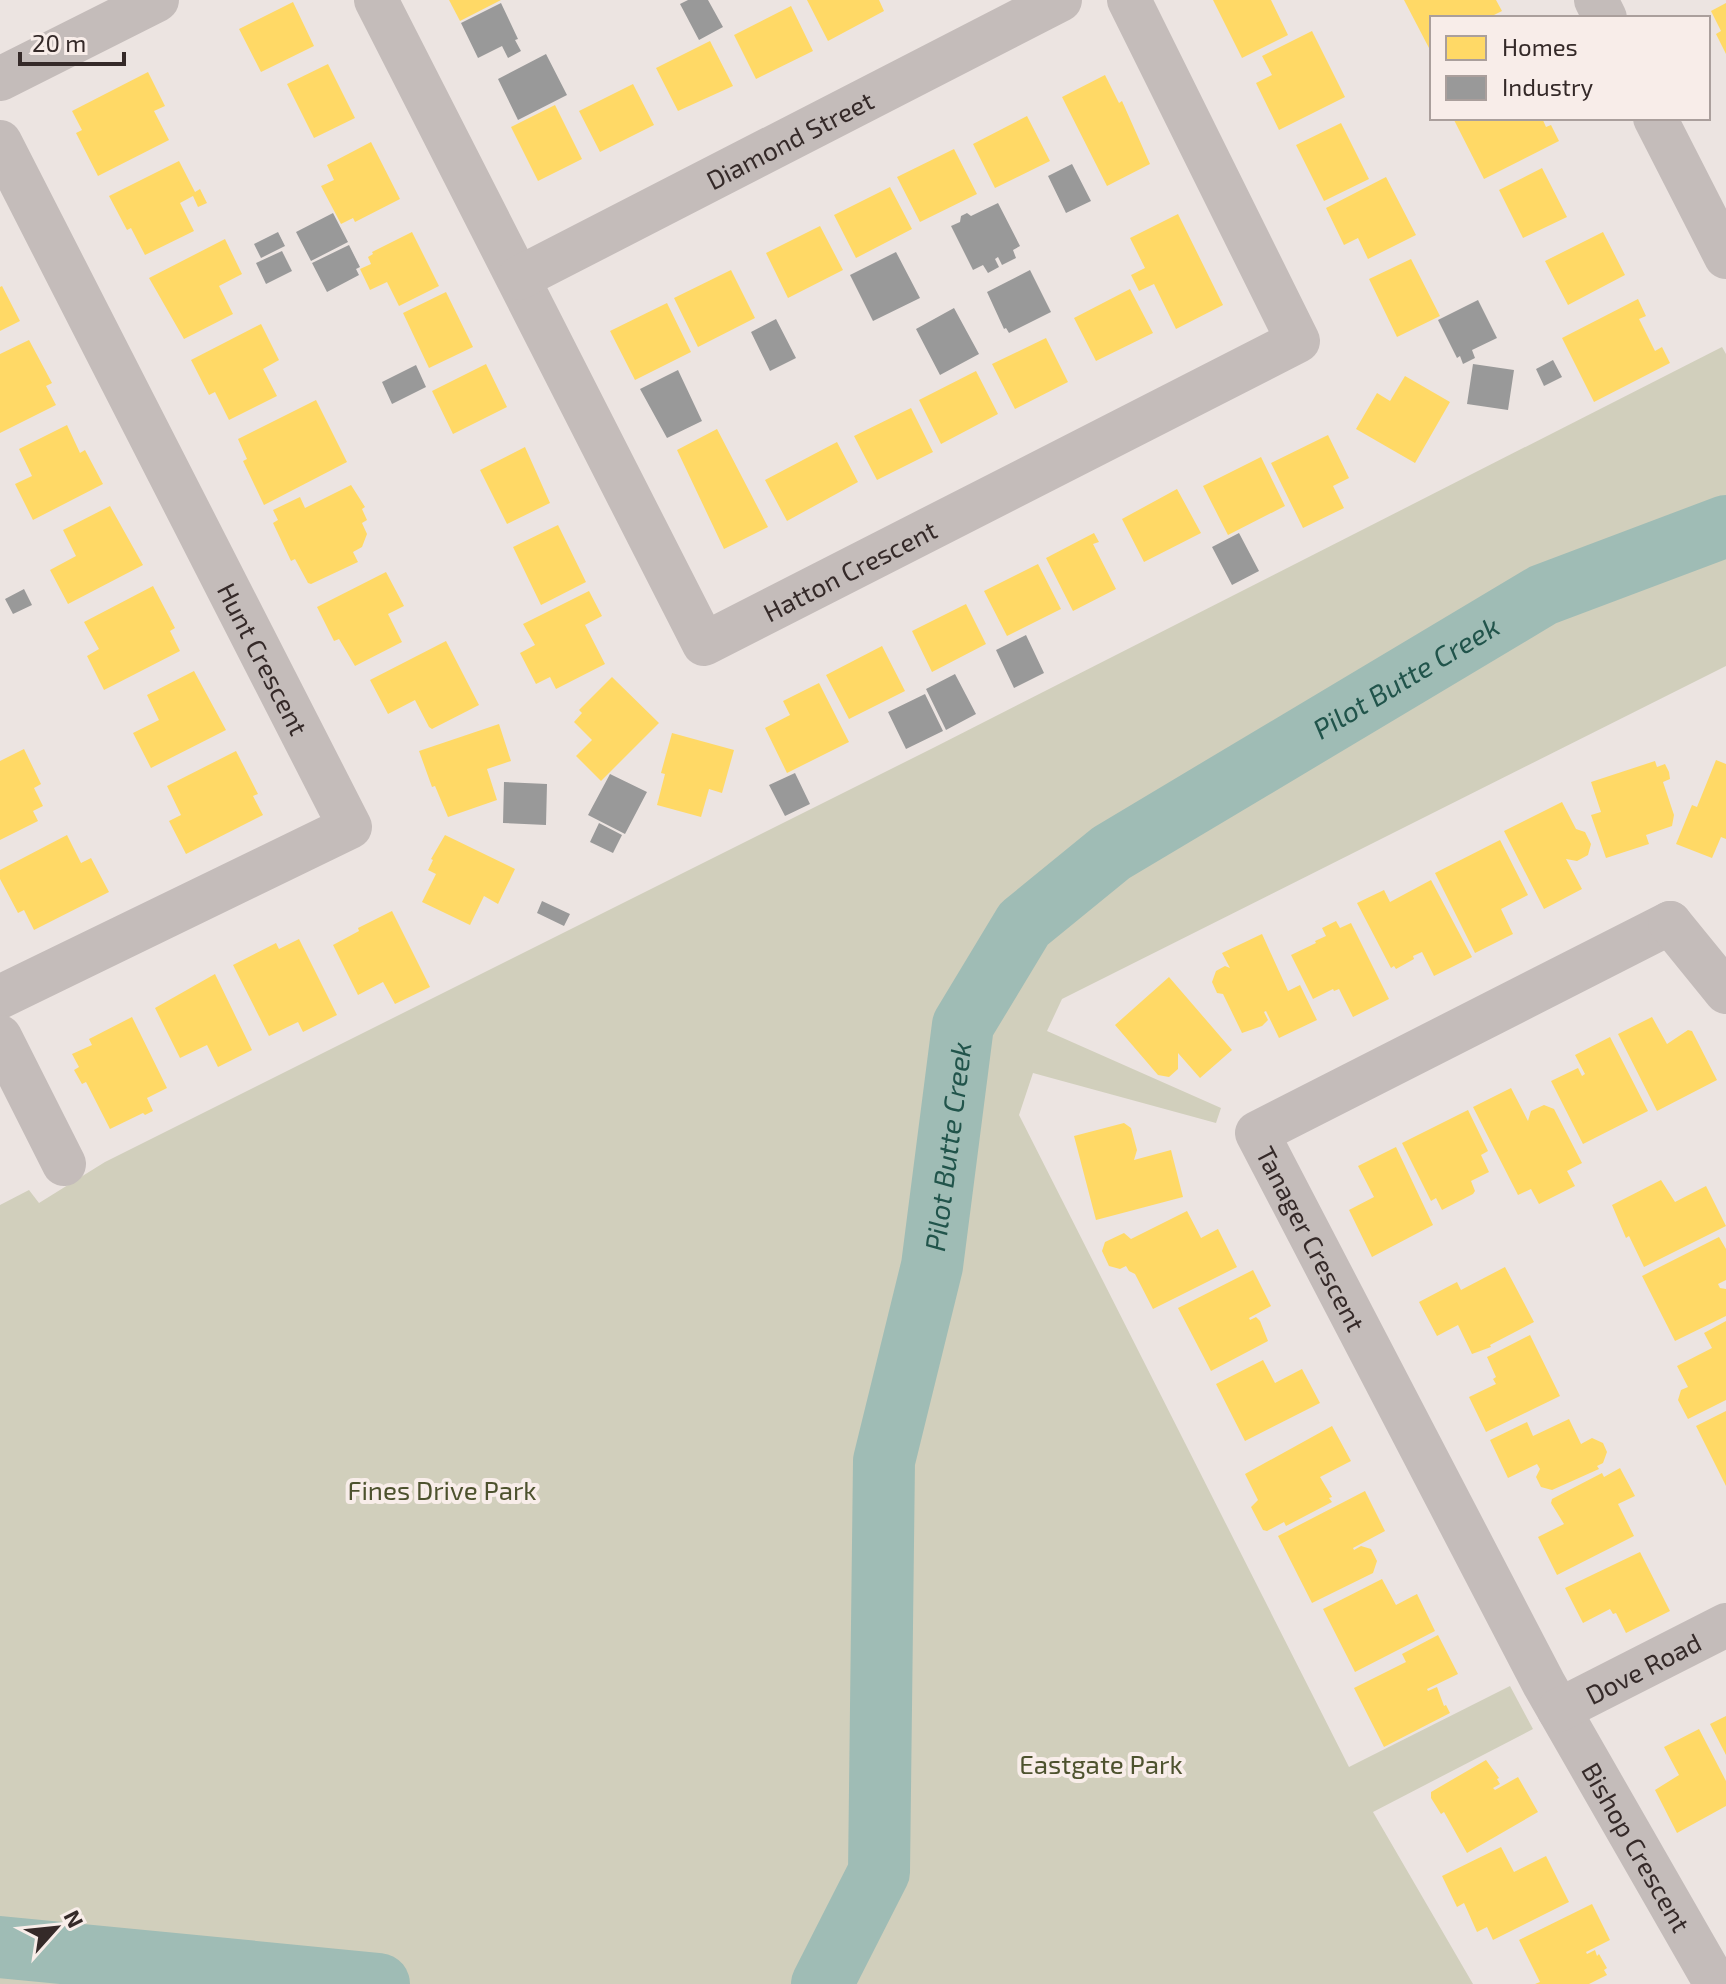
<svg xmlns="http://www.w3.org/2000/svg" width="1726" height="1984" viewBox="0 0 1726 1984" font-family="'Exo 2',sans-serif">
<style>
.green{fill:#d1cfbc}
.homes{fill:#ffd966}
.industry{fill:#999}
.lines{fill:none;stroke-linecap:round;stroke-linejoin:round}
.stream{stroke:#9fbcb5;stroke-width:10}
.river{stroke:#9fbcb5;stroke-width:62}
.minor{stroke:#c4bcba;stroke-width:44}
.labels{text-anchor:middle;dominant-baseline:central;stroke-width:8;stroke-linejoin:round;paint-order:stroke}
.street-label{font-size:26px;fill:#352a29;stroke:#f8ede9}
.park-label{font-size:26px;fill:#4d522e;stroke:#f8ede9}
.water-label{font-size:28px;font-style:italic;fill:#21544b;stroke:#f8ede9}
</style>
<rect width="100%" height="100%" fill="#ece4e1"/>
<!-- green -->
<path class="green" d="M1722 347 1726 354V666L1062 999 1047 1031 1221 1108 1216 1123 1033 1073 1019 1115 1349 1767 1510 1686 1533 1729 1373 1812 1473 1984H0V1205L29 1190 39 1203 105 1162 935 747Z"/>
<!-- homes -->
<path class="homes" d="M449 0H501L460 21Z
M807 0H879L884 11 828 41Z
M1213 0H1271L1288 35 1242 58Z
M1404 0H1496L1502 11 1488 18H1432V46L1429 48Z
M293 2 314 46 261 72 239 29Z
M1726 3V54L1716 34 1721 31 1711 11Z
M791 6 813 51 756 79 734 35Z
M1312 31 1345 97 1279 130 1256 83 1272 75 1262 56Z
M710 41 733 86 678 111 656 68Z
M328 64 355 118 314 138 287 84Z
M148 72 165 106 154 111 169 140 98 176 76 133 82 130 72 111Z
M1105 75 1119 103 1122 101 1150 164 1107 186 1062 97Z
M633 84 654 125 600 152 579 111Z
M555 105 582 159 538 181 511 127Z
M1027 116 1050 161 995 188 973 144Z
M1453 118H1542L1546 127 1551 125 1559 141 1484 179Z
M1341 123 1369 179 1324 201 1296 145Z
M371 142 400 199 355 222 353 218 341 224 321 186 334 180 327 165Z
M954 149 977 194 920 222 897 177Z
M179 161 195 192 200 189 207 203 198 207 193 196 180 203 194 231 145 255 131 228 127 230 109 196Z
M1542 168 1567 217 1523 238 1499 190Z
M1386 177 1416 235 1368 259 1358 238 1344 245 1326 208Z
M890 187 912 229 856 258 834 215Z
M1178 214 1223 305 1176 329 1154 284 1139 291 1131 275 1145 268 1130 238Z
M820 226 843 270 788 298 766 253Z
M412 232 439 286 399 306 387 282 370 290 360 269 371 264 368 257 373 254 372 252Z
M1603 232 1625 275 1568 305 1545 261Z
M225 239 242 274 219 286 233 314 184 339 149 278Z
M1411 259 1440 316 1397 337 1369 279Z
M731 270 755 318 698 347 674 298Z
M2 286 20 321 0 331V287Z
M1130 289 1153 333 1096 361 1074 318Z
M446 292 473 347 429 368 403 313Z
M1638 299 1646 316 1639 319 1655 351 1662 347 1670 363 1594 402 1562 338Z
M667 303 691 352 635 380 610 331Z
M261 324 279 360 263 369 277 396 229 420 215 392 209 395 191 360Z
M1046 338 1068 382 1015 409 992 364Z
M29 340 52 383 46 386 56 405 0 433V354Z
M486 364 507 407 453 434 432 391Z
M976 371 998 414 941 444 919 400Z
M1405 376 1450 402 1415 463 1356 429 1377 393 1390 401Z
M316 400 347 462 264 505 243 461 247 459 238 439Z
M911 408 933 452 877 480 854 436Z
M67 425 80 453 85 450 103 484 33 520 15 484 32 476 19 449Z
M717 429 768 527 724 549 677 450Z
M1328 435 1349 478 1333 486 1344 508 1303 528 1271 463Z
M837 442 858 482 787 521 765 480Z
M525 447 550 503 507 524 480 470Z
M1261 457 1285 506 1228 535 1203 486Z
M351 485 365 507 362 509 367 520 362 523 367 534 362 547 353 552 358 562 311 584 308 583 295 559 291 561 273 523 278 520 273 510 300 497 305 508Z
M1177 489 1201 533 1144 562 1122 519Z
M110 506 143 565 68 604 50 570 76 556 63 530Z
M558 525 586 582 541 605 513 547Z
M1094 533 1099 542 1093 544 1116 589 1073 611 1046 558Z
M1038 564 1061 609 1007 636 984 591Z
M386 572 404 606 388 614 402 642 355 666 339 639 334 641 317 607Z
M153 586 175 628 170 631 180 651 104 690 87 656 99 649 84 622Z
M589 591 602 616 585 625 605 664 556 689 550 677 536 684 520 653 535 645 523 624Z
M966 604 986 644 932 672 912 631Z
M446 641 479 705 432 729 429 727 415 700 388 714 370 680Z
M882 646 905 691 849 719 826 675Z
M194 671 226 730 151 768 133 733 159 720 147 695Z
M612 677 659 723 601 781 576 756 592 740 574 722 582 713 579 710Z
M819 683 849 742 787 773 765 728 790 715 783 701Z
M499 724 511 761 487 769 497 800 448 817 435 786 432 787 419 751Z
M672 733 734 750 722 793 709 789 701 817 657 805 665 774 661 773Z
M24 749 41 784 34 788 43 806 33 811 38 821 0 840V761Z
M236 751 258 794 253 796 263 815 186 854 169 821 181 815 167 786Z
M1716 760 1726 764V839L1721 837 1712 858 1676 844 1692 805 1697 807Z
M1655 761 1657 767 1665 764 1669 772 1670 779 1663 782 1674 815 1672 826 1646 835 1649 844 1606 858 1591 815 1601 812 1591 782Z
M1562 802 1576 829 1585 832 1591 844 1588 855 1577 861 1566 859 1582 889 1544 909 1504 831Z
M67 835 81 863 91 858 109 892 34 930 24 910 18 913 0 879V870Z
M445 835 515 869 498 904 484 896 470 925 422 902 436 874 428 870 433 860 431 859Z
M1500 840 1528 895 1501 909 1513 934 1475 953 1435 873Z
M1431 880 1472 957 1434 976 1422 952 1413 956 1414 959 1396 969 1394 966 1391 968 1357 903 1384 890 1390 902Z
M392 911 430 987 395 1004 383 982 358 995 333 945 359 931 358 928Z
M1336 921 1340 928 1351 923 1389 999 1353 1017 1339 989 1334 991 1333 989 1313 999 1291 955 1316 943 1315 941 1326 936 1322 928Z
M1262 934 1288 991 1300 985 1317 1020 1279 1038 1266 1011 1264 1012 1268 1020 1262 1026 1242 1033 1223 994 1217 993 1212 982 1216 971 1225 966 1230 968 1222 953Z
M299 939 337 1015 303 1032 298 1022 269 1036 233 965 276 943 279 949Z
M215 974 252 1050 218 1067 207 1045 180 1058 155 1008Z
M1169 977 1232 1050 1200 1078 1178 1053V1069L1169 1077 1158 1075 1115 1025Z
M132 1017 167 1088 147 1098 153 1111 145 1115 143 1113 110 1129 86 1082 82 1084 74 1070 79 1067 72 1054 92 1045 89 1039Z
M1652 1017 1667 1044 1688 1030 1692 1031 1717 1080 1657 1111 1618 1034Z
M1610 1037 1648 1111 1583 1144 1551 1081 1578 1068 1582 1076 1585 1074 1575 1055Z
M1511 1088 1528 1121 1531 1111 1544 1105 1554 1109 1582 1163 1567 1171 1575 1186 1539 1204 1531 1189 1518 1195 1473 1107Z
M1468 1110 1488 1151 1481 1155 1489 1172 1471 1181 1475 1191 1473 1194 1442 1210 1436 1198 1431 1201 1402 1143Z
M1124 1123 1131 1128 1137 1150 1134 1160 1171 1150 1183 1197 1096 1220 1074 1136Z
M1396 1147 1433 1225 1372 1257 1349 1210 1374 1197 1358 1166Z
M1661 1180 1675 1202 1706 1186 1726 1226 1644 1267 1629 1236 1626 1238 1612 1205Z
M1187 1211 1201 1238 1218 1229 1237 1267 1153 1309 1135 1274 1129 1271 1126 1266 1120 1269 1109 1266 1102 1251 1105 1242 1124 1233 1131 1239Z
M1719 1237 1726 1249V1280L1718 1284 1720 1288 1726 1289V1316L1675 1341 1642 1276Z
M1505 1267 1534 1322 1490 1345 1491 1347 1472 1354 1458 1325 1437 1336 1419 1302 1457 1282 1461 1290Z
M1253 1270 1271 1306 1249 1318 1250 1320 1256 1317 1260 1321 1268 1341 1211 1371 1178 1308Z
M1726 1321V1400L1688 1419 1678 1400 1681 1390 1688 1387 1677 1366 1712 1348 1704 1333Z
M1530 1335 1560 1396 1486 1432 1469 1397 1496 1384 1493 1379 1496 1377 1487 1357Z
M1263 1360 1275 1383 1302 1369 1320 1403 1245 1441 1216 1384Z
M1726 1411V1486L1696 1426Z
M1569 1419 1581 1444 1592 1438 1603 1443 1607 1452 1603 1463 1597 1466 1599 1469 1552 1490 1541 1487 1536 1477 1540 1469 1537 1464 1508 1478 1490 1440 1527 1422 1533 1436Z
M1332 1426 1351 1461 1320 1477 1332 1497 1329 1498 1332 1502 1286 1526 1284 1522 1267 1531 1263 1530 1251 1507 1258 1500 1245 1474Z
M1620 1468 1635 1496 1618 1504 1634 1536 1557 1575 1538 1537 1564 1524 1551 1503 1552 1499 1602 1473 1604 1477Z
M1365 1491 1385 1531 1353 1548 1354 1550 1361 1546 1371 1549 1377 1561 1373 1573 1312 1603 1278 1536Z
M1640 1552 1670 1611 1626 1633 1616 1613 1613 1614 1610 1609 1583 1623 1565 1588Z
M1382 1579 1396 1605 1417 1594 1435 1631 1355 1672 1323 1609Z
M1438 1635 1458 1674 1427 1689 1428 1691 1437 1687 1444 1706 1446 1705 1450 1713 1384 1747 1354 1688 1406 1662 1402 1654Z
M1726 1716V1755L1710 1724Z
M1699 1729 1726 1781V1806L1677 1833 1655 1790 1679 1775 1664 1747Z
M1486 1760 1499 1778 1497 1779 1500 1784 1493 1788 1495 1790 1518 1777 1538 1812 1467 1853 1444 1812 1441 1814 1431 1798V1792Z
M1501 1847 1514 1872 1546 1856 1569 1902 1493 1940 1487 1927 1477 1932 1464 1903 1457 1907 1442 1876Z
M1592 1904 1610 1940 1586 1952 1587 1954 1595 1950 1597 1956 1599 1954 1607 1968 1604 1970 1607 1975 1589 1984H1535L1540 1982 1519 1940Z"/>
<!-- industry -->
<path class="industry" d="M688 0H708L723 27 699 40 680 4Z
M501 3 518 39 515 40 521 51 508 58 502 46 478 58 461 23Z
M546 54 567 95 518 120 498 79Z
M1072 164 1091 201 1066 213 1048 176Z
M998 203 1020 246 1013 250 1016 258 1002 265 998 257 995 259 999 267 988 273 983 265 973 270 951 226 960 222 961 216 967 213 971 216Z
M333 213 348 242 311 261 296 232Z
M278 232 285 246 261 258 254 244Z
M349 245 360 267 356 269 359 275 327 292 312 263Z
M282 251 292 271 266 284 256 263Z
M896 252 920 298 873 321 850 275Z
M1030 270 1051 312 1009 333 1006 328 1004 329 987 292Z
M1478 300 1497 338 1472 350 1475 358 1463 364 1460 356 1457 358 1438 320Z
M954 308 979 354 940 375 916 329Z
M776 319 796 358 770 371 751 332Z
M1553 360 1562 377 1544 386 1536 369Z
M1473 364 1514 370 1508 410 1467 404Z
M416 365 426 387 392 404 382 382Z
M678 370 702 421 667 438 640 389Z
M1239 533 1259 571 1232 585 1212 547Z
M24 589 32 605 13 614 5 599Z
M1026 635 1044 673 1014 688 996 650Z
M955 674 976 714 946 730 926 689Z
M925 694 943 731 906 749 888 712Z
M795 773 810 804 785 816 769 785Z
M610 774 647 792 625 834 588 815Z
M504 782 547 784 546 825 503 823Z
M599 823 622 835 613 853 590 842Z
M542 901 570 914 564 926 537 913Z"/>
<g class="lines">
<!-- stream -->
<path class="stream" d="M960 1051 970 1044 981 1042
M364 1983V1984"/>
<!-- river -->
<g class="river">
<path d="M0 1947 379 1984"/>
<path id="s1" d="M822 1984 879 1872 884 1461 932 1266 963 1025 1024 924 1111 853 1543 595 1726 526"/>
</g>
<!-- minor -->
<g class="minor">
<path id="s2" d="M376 0 704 644 1298 341 1129 0"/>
<path d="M1596 0 1605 18"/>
<path d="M0 79 157 0"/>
<path d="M1655 118 1726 257"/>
<path id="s3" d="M0 142 350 827 0 997"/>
<path id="s4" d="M519 278 1060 0"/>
<path id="s5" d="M1670 923 1257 1133 1544 1684 1716 1984"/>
<path d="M1670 923 1726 992"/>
<path d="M0 1037 64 1164"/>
<path id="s6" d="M1559 1710 1726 1625"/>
</g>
</g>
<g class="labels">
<!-- street labels -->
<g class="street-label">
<text stroke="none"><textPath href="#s4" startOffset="304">Diamond Street</textPath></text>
<text stroke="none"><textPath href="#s2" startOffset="886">Hatton Crescent</textPath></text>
<text stroke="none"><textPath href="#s3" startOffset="580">Hunt Crescent</textPath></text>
<text stroke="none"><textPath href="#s5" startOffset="582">Tanager Crescent</textPath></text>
<text stroke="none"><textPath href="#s6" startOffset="94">Dove Road</textPath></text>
<text stroke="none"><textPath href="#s5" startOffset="1272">Bishop Crescent</textPath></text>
</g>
<!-- park labels -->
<g class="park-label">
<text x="442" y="1489">Fines Drive Park</text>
<text x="1101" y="1763">Eastgate Park</text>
</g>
<!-- water labels -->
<g class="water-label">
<text stroke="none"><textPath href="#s1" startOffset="1554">Pilot Butte Creek</textPath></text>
<text stroke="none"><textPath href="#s1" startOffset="858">Pilot Butte Creek</textPath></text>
</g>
</g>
<!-- legend -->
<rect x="1430" y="16" width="280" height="104" fill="#f8ede9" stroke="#aa9f9c" stroke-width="2"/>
<rect x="1446" y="36" width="40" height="24" fill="#ffd966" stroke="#aa9f9c" stroke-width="2"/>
<text x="1502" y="56" font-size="24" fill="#352a29">Homes</text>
<rect x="1446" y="76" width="40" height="24" fill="#999999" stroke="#aa9f9c" stroke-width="2"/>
<text x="1502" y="96" font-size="24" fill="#352a29">Industry</text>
<!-- north arrow -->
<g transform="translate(56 1928) rotate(63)" stroke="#f8ede9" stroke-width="6" paint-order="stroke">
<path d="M0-6L14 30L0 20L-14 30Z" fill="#352a29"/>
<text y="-12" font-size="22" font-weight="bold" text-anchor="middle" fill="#352a29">N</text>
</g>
<!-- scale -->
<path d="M20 52v12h104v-12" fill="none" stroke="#352a29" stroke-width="4"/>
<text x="32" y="52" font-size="24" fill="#352a29" stroke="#f8ede9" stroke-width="6" paint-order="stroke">20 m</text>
</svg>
